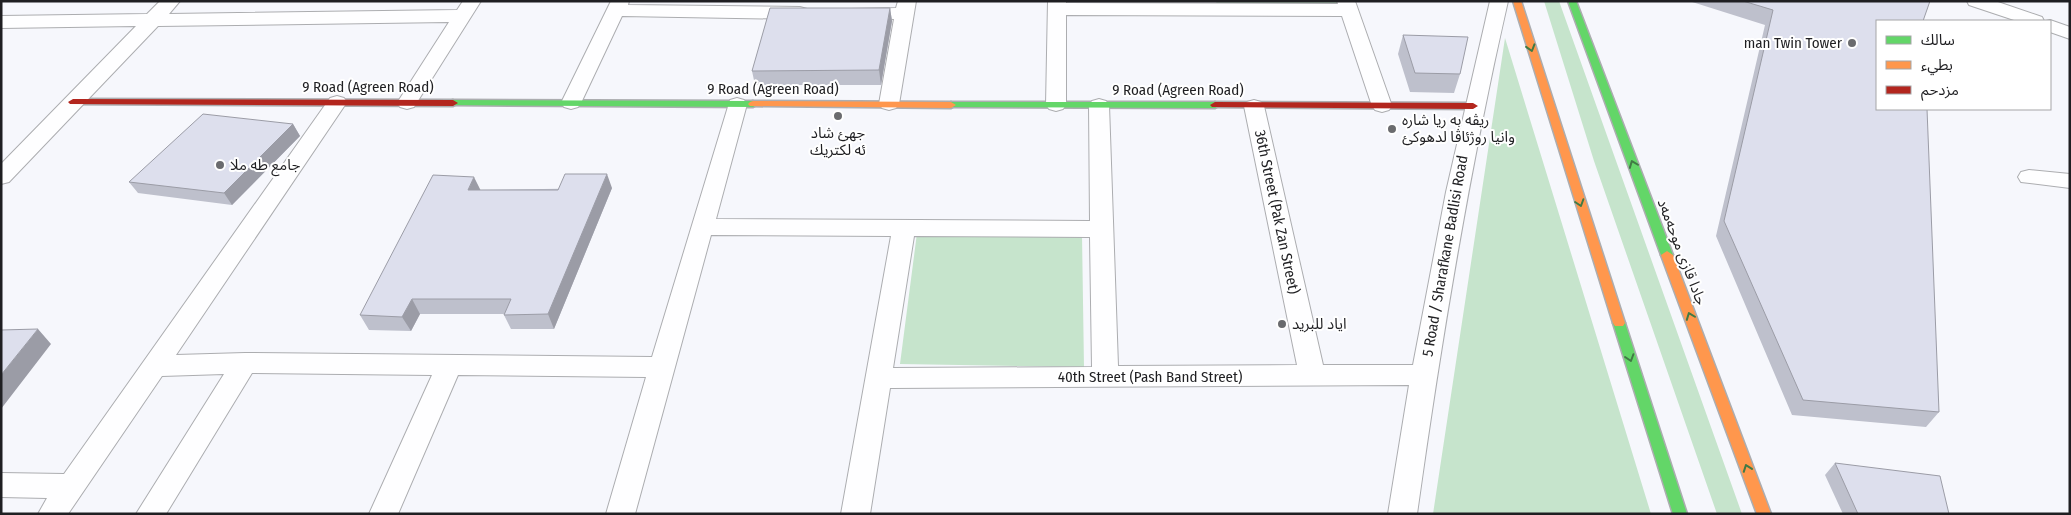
<svg xmlns="http://www.w3.org/2000/svg" width="2071" height="515" viewBox="0 0 2071 515" font-family="'Fira Sans Condensed','Noto Sans Arabic',sans-serif">
<style>
.green{fill:#c6e4cc}
.lines{fill:none;stroke-linecap:round;stroke-linejoin:round}
.street-casing{stroke:#acadb0;stroke-width:2}
.fast-casing{stroke:#acadb0;stroke-width:3}
.slow-casing{stroke:#acadb0;stroke-width:3}
.jam-casing{stroke:#acadb0;stroke-width:3}
.street{fill:#fefeff;fill-rule:evenodd}
.fast{fill:#63d668;fill-rule:evenodd}
.slow{fill:#ff974d;fill-rule:evenodd}
.jam{fill:#b3261e;fill-rule:evenodd}
.wall{fill:#bec0cc}
.shaded-wall{fill:#9b9ca6}
.building{fill:#dddfed;stroke:#9b9ca6}
.oneway{stroke:#417a45}
.poi-dot{fill:#6a6b6e;stroke:#fff;stroke-width:2}
.labels{text-anchor:middle;dominant-baseline:central;stroke-width:4;stroke-linejoin:round;paint-order:stroke}
.poi-label{font-size:15px;fill:#1f1f22;stroke:#fff;text-anchor:start}
.street-label{font-size:15px;fill:#1f1f22;stroke:#fff}
</style>
<rect width="100%" height="100%" fill="#f6f7fc"/>
<!-- green -->
<path class="green" d="M1216 1H1341L1345 15 1218 13Z
M1544 1H1559L1742 514H1717L1594 161Z
M1505 38 1651 514H1433Z
M917 233 1082 235 1084 367 900 364Z"/>
<g class="lines">
<!-- street casing -->
<g class="street-casing">
<path id="street" d="M160 1H180L169 14 457 10 463 1H481L414 107 407 109 400 107 397 103 449 22 158 26 9 182 1 184V164L136 26 1 28V16L147 14Z
M611 1H629L628 5 800 7 807 9 809 13 807 17 800 19 622 16 581 103 578 107 571 109 564 107 561 103Z
M898 1H916L899 104 896 108 889 110 882 108 879 104 894 19 851 17 849 13 851 9 896 8Z
M1048 1H1066V3L1338 4 1337 1H1355L1392 106 1389 110 1382 112 1375 110 1372 106 1342 16 1066 15V105L1063 109 1056 111 1049 109 1046 105Z
M1490 1H1508C1469 171 1441 342 1417 514H1388L1409 385 890 388 870 514H841L891 236 711 235 635 514H606L646 377 458 375 398 514H369L432 375 252 373 166 514H136L224 374 162 376 68 514H38L47 498 1 497V473L64 474 330 98 337 96 344 98 347 102 176 355 245 353 652 357 730 100 737 98 744 100 747 104 716 219 1090 221 1089 105 1092 101 1099 99 1106 101 1109 105 1118 366 1297 365 1244 106 1247 102 1254 100 1261 102 1264 106 1323 365H1413L1446 192ZM914 236 1090 237 1092 367 893 368Z
M1967 1H1995L2042 17 2044 21H2017L1969 5Z
M2050 20 2070 27V39L2050 32V21H2046Z
M2029 170 2070 174V188L2021 182 2018 177 2021 172Z"/>
</g>
<!-- fast casing -->
<g class="fast-casing">
<path id="fast" d="M1568 1H1576L1673 255 1671 258H1663L1661 255Z
M453 100 753 101 758 104 753 107 450 105 448 103 450 101Z
M951 102H1215L1220 105 1215 108 948 107 946 105Z
M1619 319 1623 320 1625 323 1687 514H1673L1613 323 1615 320Z"/>
</g>
<!-- slow casing -->
<g class="slow-casing">
<path id="slow" d="M1513 1H1521L1625 323 1623 326H1615L1613 323Z
M753 101 951 102 956 105 951 108 750 106 748 104 750 102Z
M1667 251 1673 255 1771 514H1757L1661 255Z"/>
</g>
<!-- jam casing -->
<g class="jam-casing">
<path id="jam" d="M73 99 453 100 458 103 453 106 70 104 68 102Z
M1215 102 1473 103 1478 106 1473 109 1212 107 1210 105Z"/>
</g>
<!-- street -->
<use href="#street" class="street"/>
<!-- fast -->
<use href="#fast" class="fast"/>
<!-- slow -->
<use href="#slow" class="slow"/>
<!-- jam -->
<use href="#jam" class="jam"/>
</g>
<!-- wall -->
<path class="wall" d="M1689 1H1930L1877 21 1939 412 1926 427 1792 415 1716 236 1765 25Z
M890 8 892 21 881 85H755L752 71Z
M1403 35 1460 74 1454 93 1410 92 1398 54Z
M293 124 300 136 232 205 138 193 129 182Z
M612 188 554 329H511L504 315 505 314H420L411 331 369 330 360 315 480 190Z
M1835 463 1949 514H1843L1825 475Z"/>
<!-- shaded-wall -->
<path class="shaded-wall" d="M890 8 892 21 881 85 879 70Z
M293 124 300 136 232 205 224 193Z
M607 174 612 188 554 329 548 314Z
M474 177 481 191 468 190Z
M412 299 420 314 411 331 402 317Z
M38 329 51 344 1 409V375Z"/>
<!-- building -->
<path class="building" d="M1743 1H1930L1923 21H1877V109H1927L1939 412 1803 400 1724 221 1773 10Z
M770 8H890L879 70 752 71Z
M1403 35 1468 37 1460 74 1415 73Z
M203 114 293 124 224 193 129 182Z
M565 174H607L548 314 504 315 511 299H412L402 317 360 315 433 175 474 177 468 190H558Z
M38 329 1 375V330Z
M1835 463 1940 476 1949 514H1858Z"/>
<!-- one-way arrows -->
<defs><path id="oneway-chevron" d="M-2-3.5L2.5 0L-2 3.5" fill="none" stroke-width="1.6" stroke-linecap="round" stroke-linejoin="round" transform="scale(1.25)"/></defs>
<g class="oneway">
<use href="#oneway-chevron" transform="translate(1531 48) rotate(73)"/>
<use href="#oneway-chevron" transform="translate(1633 164) rotate(-111)"/>
<use href="#oneway-chevron" transform="translate(1580 203) rotate(72)"/>
<use href="#oneway-chevron" transform="translate(1690 316) rotate(-111)"/>
<use href="#oneway-chevron" transform="translate(1630 358) rotate(72)"/>
<use href="#oneway-chevron" transform="translate(1747 468) rotate(-110)"/>
</g>
<!-- markers -->
<g class="poi-dot">
<circle cx="1852" cy="43" r="5"/>
<circle cx="838" cy="116" r="5"/>
<circle cx="1392" cy="129" r="5"/>
<circle cx="220" cy="165" r="5"/>
<circle cx="1282" cy="324" r="5"/>
</g>
<g class="labels">
<!-- poi labels -->
<g class="poi-label">
<text x="1842" y="43" text-anchor="end">man Twin Tower</text>
<text x="1402" y="120">ريڤه به ريا شاره<tspan x="1402" dy="17">وانيا روژئاڤا لدهوكئ</tspan></text>
<text x="838" y="133" text-anchor="middle">جهئ شاد<tspan x="838" dy="17">ئه لكتريك</tspan></text>
<text x="230" y="165">جامع طه ملا</text>
<text x="1292" y="324">اياد للبريد</text>
</g>
<!-- street labels -->
<g class="street-label">
<text x="368" y="87">9 Road (Agreen Road)</text>
<text x="773" y="89">9 Road (Agreen Road)</text>
<text x="1178" y="90">9 Road (Agreen Road)</text>
<text transform="translate(1277 212) rotate(78)">36th Street (Pak Zan Street)</text>
<text transform="translate(1682 252) rotate(69)">جادا قازی موحەمەد</text>
<text transform="translate(1445 256) rotate(-80)">5 Road / Sharafkane Badlisi Road</text>
<text x="1150" y="377">40th Street (Pash Band Street)</text>
</g>
</g>
<!-- border -->
<rect width="2071" height="515" fill="none" stroke="#1f1f22" stroke-width="5"/>
<!-- legend -->
<rect x="1876" y="20" width="175" height="90" fill="#ffffff" stroke="#a5a5a7"/>
<rect x="1886" y="36" width="25" height="8" fill="#63d668" stroke="#a5a5a7"/>
<text x="1921" y="45" font-size="15" fill="#1f1f22">سالك</text>
<rect x="1886" y="61" width="25" height="8" fill="#ff974d" stroke="#a5a5a7"/>
<text x="1921" y="70" font-size="15" fill="#1f1f22">بطيء</text>
<rect x="1886" y="86" width="25" height="8" fill="#b3261e" stroke="#a5a5a7"/>
<text x="1921" y="95" font-size="15" fill="#1f1f22">مزدحم</text>
</svg>
